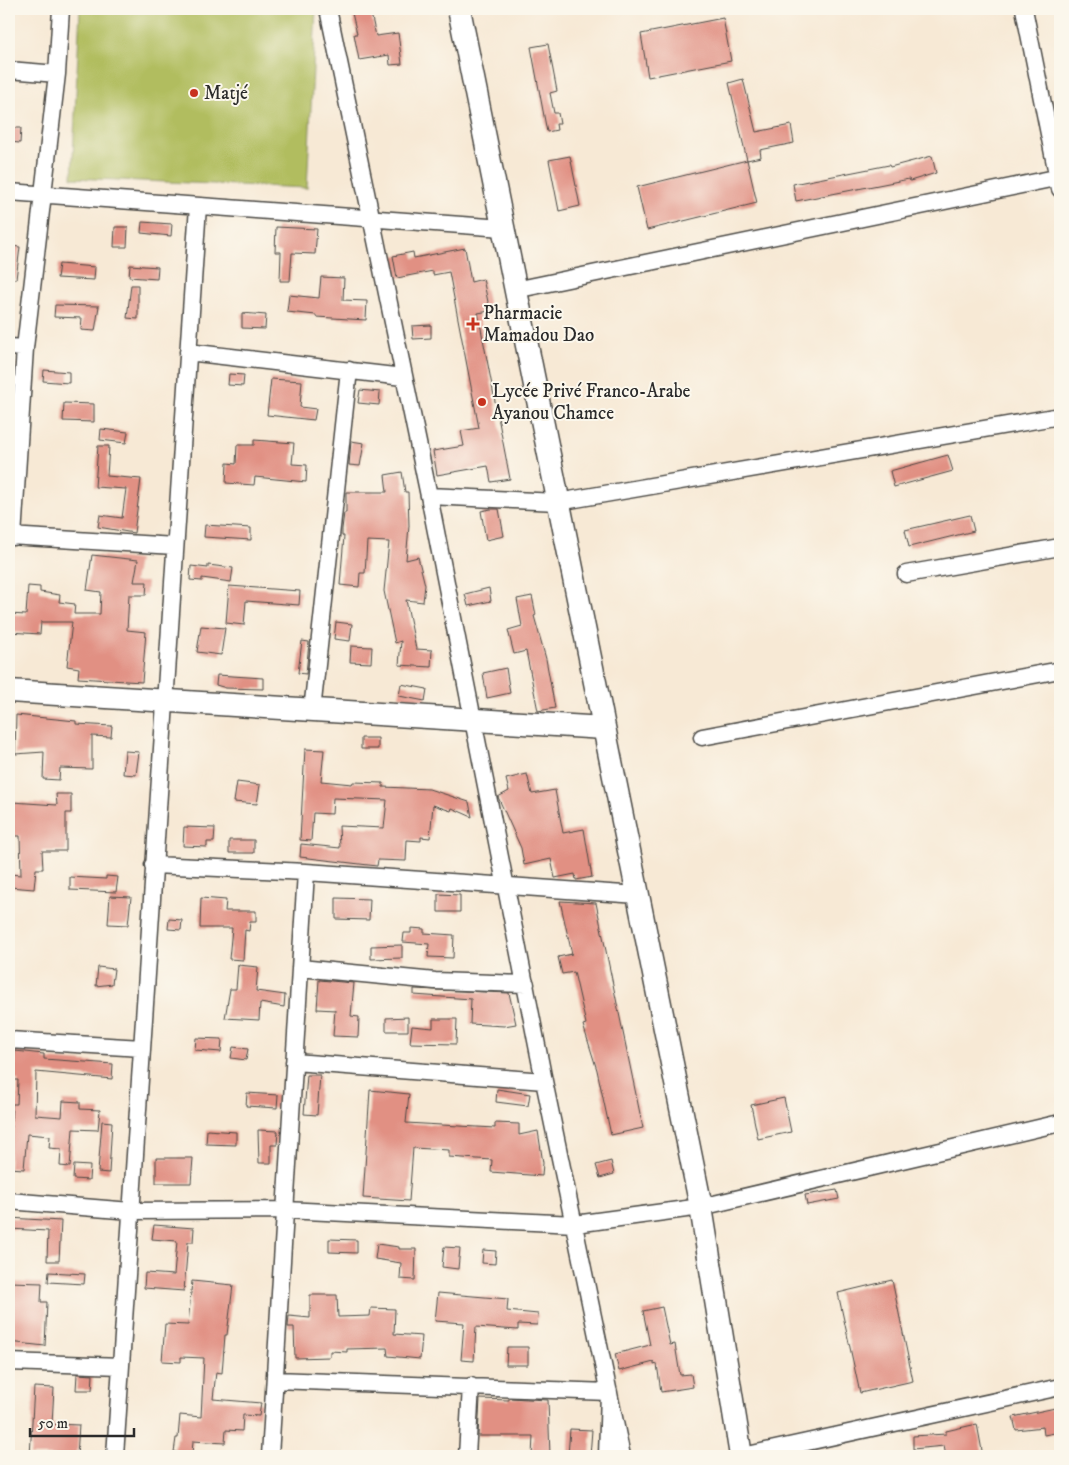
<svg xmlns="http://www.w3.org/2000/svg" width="1069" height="1465" viewBox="0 0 1069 1465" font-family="'IM FELL DW Pica',serif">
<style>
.green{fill:#b1bd5e;stroke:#6e7444}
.building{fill:#e19083}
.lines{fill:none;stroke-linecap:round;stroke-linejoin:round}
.street-casing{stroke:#4a4844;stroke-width:19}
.secondary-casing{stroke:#4a4844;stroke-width:25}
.street{stroke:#fff;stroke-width:16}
.secondary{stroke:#fff;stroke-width:22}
.poi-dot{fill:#c8321e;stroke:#fbf7ec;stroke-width:2}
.labels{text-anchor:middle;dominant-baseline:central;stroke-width:4;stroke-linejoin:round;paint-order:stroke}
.poi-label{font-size:19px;fill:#2b2b2b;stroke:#fbf7ec;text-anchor:start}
</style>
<rect width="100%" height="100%" fill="#fbf7ec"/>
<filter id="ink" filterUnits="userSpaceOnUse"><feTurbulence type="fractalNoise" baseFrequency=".02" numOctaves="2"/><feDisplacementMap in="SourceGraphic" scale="10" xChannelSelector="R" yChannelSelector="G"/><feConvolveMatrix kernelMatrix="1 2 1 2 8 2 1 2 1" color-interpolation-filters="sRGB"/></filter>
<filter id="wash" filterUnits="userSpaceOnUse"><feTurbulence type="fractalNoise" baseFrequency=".0096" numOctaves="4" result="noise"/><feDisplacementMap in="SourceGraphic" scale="20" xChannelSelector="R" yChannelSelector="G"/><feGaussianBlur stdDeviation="1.12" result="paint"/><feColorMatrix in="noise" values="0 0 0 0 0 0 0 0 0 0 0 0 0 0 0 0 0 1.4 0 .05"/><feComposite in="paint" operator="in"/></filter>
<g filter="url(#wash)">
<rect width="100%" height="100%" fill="#f7e9d5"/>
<!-- green -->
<path class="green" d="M80 9H316L307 188 72 178Z"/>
<g id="blocks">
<!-- building -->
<path class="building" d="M351 9H370L376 36 398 33 402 64 390 65 389 55 359 60 354 34H357Z
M723 18 731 61 648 77 641 34Z
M548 44 557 91 550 93 554 113H558L560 124H556L557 130 547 132 531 47Z
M743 79 756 132 791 125 794 143 760 150 761 157 747 160 729 83Z
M9 128H21L20 143 9 142Z
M570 156 580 206 559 211 549 160Z
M932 156 936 173 910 181 909 179 796 201 793 184 889 165 890 167Z
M747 160 757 203 647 230 637 187Z
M142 222 172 224 171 236 141 233Z
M115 227H128L127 247H114Z
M276 227 317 229 315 254 292 253 290 281H280L281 252H275Z
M9 246 20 247 16 279H9Z
M465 248 471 282 483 279 490 311 478 313 510 479 491 482 488 466 437 475 433 451 464 446 461 431 479 428 449 272 433 275V271L397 278 393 256 413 252 414 258Z
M59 264 95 267 94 280 57 278Z
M130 265 158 267 157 279 129 277Z
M321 277 344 278 343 300 367 301 366 320 316 317V315L287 312 289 295 319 298Z
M131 285H138V319L127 318Z
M55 305 99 306 95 331 81 330 82 318 54 317Z
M242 313 266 315 265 329 242 328Z
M431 325V338L413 339 412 326Z
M44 370 69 372V383L43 381Z
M229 374 244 375 243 386 228 385Z
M271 379 302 381 300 407 316 409 314 420 267 415Z
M360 390 380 392 379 405 358 403Z
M64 403 94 404V422L63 421Z
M101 429 128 432 126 443 100 440Z
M254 440 294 443 292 464 307 465 306 482 255 477 254 485 226 483 227 463 236 464 237 445H254Z
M351 441 364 443 360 466 349 465Z
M98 446H109L107 476 141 479 134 533 98 527 100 515 122 518 126 489 95 487Z
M948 455 953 471 894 487 890 471Z
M402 472 405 492H408L409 526 406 560 418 557 425 585 423 602 406 600 416 649 432 650 431 667 399 665 401 641 395 643 384 591 389 542 367 541 365 573H360L359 587 340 585 344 536H342V529L344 513H346V492H387L385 475Z
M491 509H499L504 536 486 540 481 511Z
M970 515 974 531 909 547 905 530Z
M205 525 251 528V540L204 537Z
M92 555 138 560 134 582H147L146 595H129L127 630 146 632 142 682 78 678 79 668 67 666 72 622H41L40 634 9 632V614L26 615 28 586 40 587V592L60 595 59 602 75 604 74 614H100L101 592 87 590Z
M208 565 233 568 231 582 202 578V581L190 580 191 566 208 568Z
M229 586 300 591 299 605 246 601 244 625 226 623Z
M489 588 491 601 468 606 465 594Z
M532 596 536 615 534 616 546 659 555 708 538 711 526 651 514 654 508 630 522 626 517 599Z
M336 622 352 624 350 641 334 639Z
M201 626 225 628 221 655 197 652Z
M302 641 309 642 306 674 298 673Z
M351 646 372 647 371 663 350 662Z
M506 668 510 693 487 698 483 673Z
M217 675 263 678V689L226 688 216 685Z
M401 684 427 689 425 701 399 696Z
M16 715 76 721V724L112 726 111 737 92 736V769L60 768 59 780 43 779 44 752 15 754Z
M361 738H378V749H361Z
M305 749 324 750 321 781 352 784 353 782 383 783V787L429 789 469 802 472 817 452 808 451 811 433 805 430 838 421 837V841L407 840 406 861 378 860 377 866 300 857 301 844 340 848 339 826 384 828 387 800 333 798 332 814 313 813 311 841 300 840Z
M125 751 139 752 136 775 123 774Z
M527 774 532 794 555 790 563 833 584 829 592 877 576 880 575 874 555 878 551 859 524 865 521 848 498 797 509 791 506 779Z
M237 782 260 785 257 804 234 802Z
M56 794H71V813H66V851H42L43 869H36L34 889 9 887V874L21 875 20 836H10V822H13L12 802 57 805Z
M184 827 215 828 214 842H207V847L183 846Z
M229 840H254V853H229Z
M106 876 118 877 116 892 70 890V877L106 879Z
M438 894 460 895V912H438Z
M110 896 131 897 128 925 108 924Z
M201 898 226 900 225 911H256V922H250L249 931 245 930 243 960 229 959 232 928H200Z
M336 898 370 899 369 920 336 919Z
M560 901 596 903 643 1128 611 1135 597 1070 583 1025 586 1024 574 972 562 974 558 957 572 954Z
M169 919 182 920 181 930 168 929Z
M411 928 424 929V933L454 935 453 958 428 957 429 944 403 942 404 933H411Z
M402 945V958L371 959V946Z
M238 965 258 967 256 991 285 995 284 1007 260 1003 259 1020 225 1018 230 989H236Z
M98 967 114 969 112 984 96 986Z
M319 980 354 983 351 1016 359 1017 358 1037 333 1036 335 1010 317 1009Z
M414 989 509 993 516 1024 504 1026 470 1024 471 999 414 995Z
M408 1017V1031H386V1018Z
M433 1019H457L456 1044 410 1043 412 1026 433 1028Z
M196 1038 222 1039 221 1052 195 1050Z
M233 1047 248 1049 246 1060 231 1058Z
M15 1051 44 1054V1059L113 1064 112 1079 36 1072 35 1115 62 1117 63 1101 80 1102V1109L100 1110 98 1130 73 1129 70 1167 60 1166 61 1149 49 1148 50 1136 27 1134 24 1169 9 1168 12 1104H17L18 1080H13Z
M307 1075H320L317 1115 304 1114Z
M497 1089 530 1094 528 1106 496 1102Z
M370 1090 409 1094 406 1123 495 1128V1123L519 1124V1135L538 1131 543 1163 542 1176 491 1172 492 1160 449 1157V1150L413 1148 409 1201 363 1198Z
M247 1093 278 1095 277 1108 246 1106Z
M784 1098 791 1132 758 1139 751 1105Z
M102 1121 112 1122 109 1173 98 1172Z
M207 1130 236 1132V1145L206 1144Z
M258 1130 278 1131 277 1145H271V1163H259Z
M156 1158H193L191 1183H156Z
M611 1161 614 1174 600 1178 596 1165Z
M74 1165 90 1166 89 1180 73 1179Z
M837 1190 839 1199 807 1205 805 1195Z
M9 1218 61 1221 59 1261H47L48 1231 9 1229Z
M154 1225 194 1228 193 1242H188L184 1291 144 1288 145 1273 174 1275 177 1241 152 1239Z
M329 1239 357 1240V1253L329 1252Z
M377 1244 399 1247V1249H416L415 1280 400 1279 401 1263 375 1259Z
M444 1247 460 1248 458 1269 442 1267Z
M483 1250 496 1251 495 1264 482 1263Z
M49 1272 85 1274 84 1284 48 1282Z
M892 1280 913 1381 860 1393 838 1293Z
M192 1281 233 1285 227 1335H225L222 1373 216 1372 213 1399 261 1403 259 1416 243 1415 242 1431 226 1430 225 1443 193 1441 192 1454 174 1452 176 1438H178L180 1415 201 1417 204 1358 181 1357V1362L162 1361 165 1324 188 1325Z
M9 1282 42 1283 41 1302H47L45 1346 9 1342Z
M438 1293 508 1299 507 1311 538 1314 537 1325 518 1324V1330L476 1327 474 1361 461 1360 464 1323 435 1321Z
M310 1295H337L338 1317 370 1316 371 1308 395 1309 394 1334 422 1336 420 1359 388 1356 387 1348 347 1349V1352L330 1351V1357L295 1358 294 1327H288L289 1316 310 1318Z
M662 1307 670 1345 675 1344 680 1375 691 1374 693 1387 661 1392 657 1364 654 1365V1362L619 1371 615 1354 650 1345 643 1311Z
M507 1347H528V1365H506Z
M77 1374 93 1375 92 1390H76Z
M34 1387 54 1388 52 1424 79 1425 77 1456H30Z
M509 1398 548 1400 550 1456H532L533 1436H478L480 1399 509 1400Z
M1060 1407V1432L1044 1435 1043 1427 1016 1430 1013 1417Z
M977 1424 983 1456H946L944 1446 913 1449V1436L946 1434V1431Z
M570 1429 592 1430 590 1456H568Z"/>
</g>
</g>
<g filter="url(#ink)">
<use href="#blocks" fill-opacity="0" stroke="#4a4844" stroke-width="1"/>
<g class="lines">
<!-- street casing -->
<g class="street-casing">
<path id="street" d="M328 9 429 496 544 1081 622 1456
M1024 9 1060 189
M9 70 57 74
M9 192 503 228
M515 290 1060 177
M9 347 25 348
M188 352 403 377
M429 496 558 502 1060 416
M9 536 175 546
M13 537 25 348 57 74 61 9
M906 574 1060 547
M312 711 349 370
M702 737 1060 670
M153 865 306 872 638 895
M300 968 435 981 526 984
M9 1040 142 1048
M294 1062 544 1081
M9 1201 131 1211 285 1210 575 1224 701 1207 1060 1123
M9 1362 121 1366
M275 1380 609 1392 607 1456
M115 1456 198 206
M270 1456 306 872
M467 1456 471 1386
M743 1456 1060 1387"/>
</g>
<!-- secondary casing -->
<g class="secondary-casing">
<path id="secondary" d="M459 9 701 1207 741 1456
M9 691 604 728"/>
</g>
<!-- street -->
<use href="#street" class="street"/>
<!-- secondary -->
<use href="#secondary" class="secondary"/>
</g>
</g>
<!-- markers -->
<g class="poi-dot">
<circle cx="194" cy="93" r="5"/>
<path d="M470.5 316.5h5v5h5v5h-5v5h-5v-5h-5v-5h5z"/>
<circle cx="482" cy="402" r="5"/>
</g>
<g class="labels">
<!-- poi labels -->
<g class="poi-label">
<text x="204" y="93">Matjé</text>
<text x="483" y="313">Pharmacie<tspan x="483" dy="22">Mamadou Dao</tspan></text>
<text x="492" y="391">Lycée Privé Franco-Arabe<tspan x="492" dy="22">Ayanou Chamce</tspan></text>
</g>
</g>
<!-- margin -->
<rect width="1069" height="1465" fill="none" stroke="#fbf7ec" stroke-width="30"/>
<!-- scale -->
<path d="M30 1428v8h104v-8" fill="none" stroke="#2b2b2b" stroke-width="2.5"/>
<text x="38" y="1428" font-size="15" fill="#2b2b2b" stroke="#fbf7ec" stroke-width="4" paint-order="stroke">50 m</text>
</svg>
